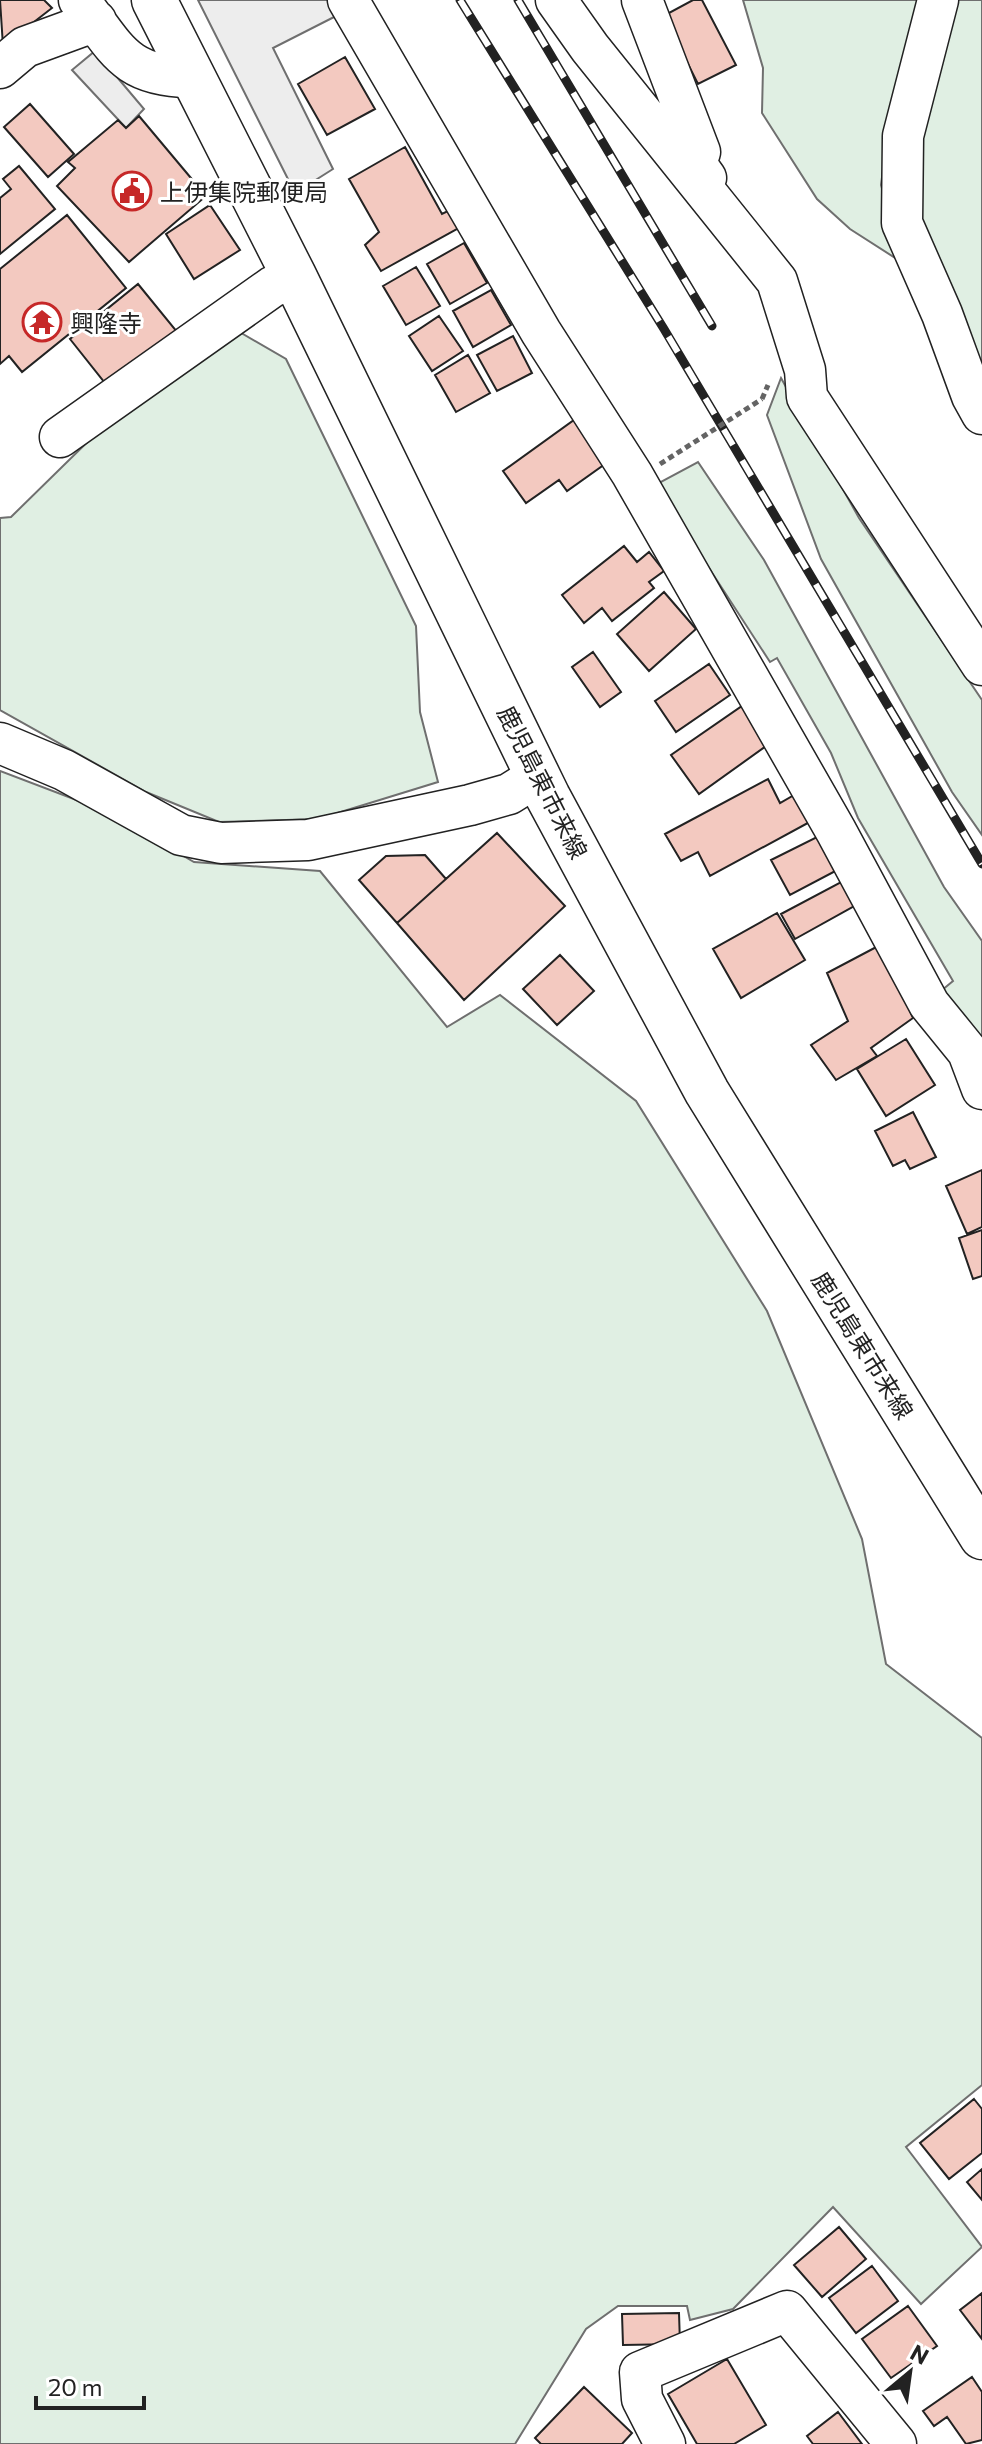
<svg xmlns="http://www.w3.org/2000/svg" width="982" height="2444" viewBox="0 0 982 2444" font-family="Commissioner,'Noto Sans JP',sans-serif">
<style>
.green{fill:#e0efe3;stroke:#6f6f6f;stroke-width:2}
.parking{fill:#ededed;stroke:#6f6f6f;stroke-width:2}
.building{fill:#f3c9c0;stroke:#222;stroke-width:2}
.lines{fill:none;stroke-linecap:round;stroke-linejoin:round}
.minor-casing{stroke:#222;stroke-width:43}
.major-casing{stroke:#222;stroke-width:47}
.path{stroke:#646464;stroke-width:5;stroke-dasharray:6 4;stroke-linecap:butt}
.minor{stroke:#fff;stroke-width:40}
.major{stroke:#fff;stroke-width:44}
.rail-casing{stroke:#222;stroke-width:9}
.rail{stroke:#fff;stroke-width:6;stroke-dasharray:18;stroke-linecap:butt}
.path-bridge{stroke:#646464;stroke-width:5;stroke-dasharray:6 4;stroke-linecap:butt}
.labels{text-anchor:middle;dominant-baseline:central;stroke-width:6;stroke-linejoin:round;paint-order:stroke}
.poi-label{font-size:24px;fill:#222;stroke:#fff;text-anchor:start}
.street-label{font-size:24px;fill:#222;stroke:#fff}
</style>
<rect width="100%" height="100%" fill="#fff"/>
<!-- green -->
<path class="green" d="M743 0H982V385L886 146 881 185 903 263 850 229 817 199 762 113 763 68Z
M231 327 286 359 416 626 420 712 438 782 318 819 219 822 146 792 0 710V518L11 517 117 413Z
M781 378 859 518 982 700V835L952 792 821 559 767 415Z
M698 462 764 560 944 887 982 941V1047L936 995 953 981 858 818 831 753 777 658 770 662 655 485Z
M0 771 108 812 194 862 320 871 447 1027 500 995 636 1101 767 1311 862 1539 886 1664 982 1738V2085L906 2147 982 2247 921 2304 833 2207 733 2309 690 2320 687 2306H618L586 2329 515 2444H0Z"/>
<!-- parking -->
<path class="parking" d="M198 0H332L340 14 273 48 333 169 295 193Z
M95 51 144 109 126 128 72 70Z"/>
<!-- building -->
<path class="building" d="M0 0H44L52 8 3 46Z
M693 0H702L736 65 698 84 681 50 654 21Z
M345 57 375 109 327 135 298 84Z
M30 104 74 154 48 177 4 127Z
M139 116 206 196 129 262 57 186 75 168 68 162 118 120 126 128Z
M405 147 442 214 454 208 464 225 381 271 365 245 379 232 349 179Z
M19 166 55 209 0 254V198L11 189 3 179Z
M210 205 240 250 194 279 166 234Z
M67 215 126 288 22 372 9 356 0 364V269Z
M464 243 487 283 450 304 427 264Z
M416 267 440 306 406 325 383 286Z
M138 284 178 333 109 388 70 339Z
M491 290 511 325 473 347 453 311Z
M439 316 463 351 432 371 409 336Z
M513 336 532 373 497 391 477 355Z
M468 355 490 393 456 412 435 375Z
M574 420 605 464 567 491 559 480 526 503 503 471Z
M624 546 637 562 649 552 664 571 649 582 654 588 612 621 602 608 584 623 562 595Z
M664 592 696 629 649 671 617 634Z
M593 652 621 692 600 707 572 667Z
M709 664 730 695 676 732 655 701Z
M742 706 769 744 699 794 671 755Z
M768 779 780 803 801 791 817 818 710 876 698 852 681 861 665 834Z
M497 833 565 906 464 1000 397 923Z
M825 833 843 867 790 895 771 860Z
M425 855 446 879 397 923 359 880 386 856Z
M843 881 856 905 795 939 781 914Z
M777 913 805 960 741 998 713 949Z
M882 944 913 1018 871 1048 877 1056 836 1080 811 1045 848 1021 827 973Z
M560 955 594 991 557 1025 523 989Z
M906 1039 935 1085 886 1116 857 1069Z
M913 1112 936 1157 910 1169 905 1160 893 1166 875 1131Z
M982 1170V1227L967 1234 946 1186Z
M982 1230V1276L973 1279 959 1238Z
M974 2099 982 2109V2153L949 2179 920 2143Z
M982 2169V2200L967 2182Z
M839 2227 866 2259 822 2297 794 2265Z
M872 2266 898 2301 856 2333 829 2298Z
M982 2293V2339L960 2310Z
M908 2306 937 2346 891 2378 862 2339Z
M679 2313 680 2344 623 2345 622 2314Z
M727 2359 766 2425 734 2444H697L668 2394Z
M972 2377 982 2392V2440L966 2444 947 2417 934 2426 923 2411Z
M584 2387 632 2433 622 2444H541L535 2438Z
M838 2412 862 2444H813L807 2436Z"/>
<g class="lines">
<!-- minor casing -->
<g class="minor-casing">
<path id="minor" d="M79 0C117 48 123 76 190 77
M348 0 541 332 632 474 836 831 929 1004 968 1052 982 1089
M556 0 590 48 777 281 805 370 807 397 982 665
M642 0 700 152 696 164 706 178
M938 0 903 136 902 223 942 314 972 396 982 414
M0 68 25 47 96 21
M60 437 272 287 294 276
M0 743 64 770 181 835 221 843 308 840 470 805 509 794 538 776
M665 2444 642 2399 640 2372 787 2311 896 2444"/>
</g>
<!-- major casing -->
<g class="major-casing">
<path id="major" d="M154 0 294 276 548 797 707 1092 982 1537"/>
</g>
<!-- path -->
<path class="path" d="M762 399 768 385"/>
<!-- minor -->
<use href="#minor" class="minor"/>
<!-- major -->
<use href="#major" class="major"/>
<!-- rail casing -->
<g class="rail-casing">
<path id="rail" d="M460 0 664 329 982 864
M518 0 712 326"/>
</g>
<!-- rail -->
<use href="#rail" class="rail"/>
<!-- path-bridge -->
<path class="path-bridge" d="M660 464 762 399"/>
</g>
<!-- icons -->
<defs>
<g id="civic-ring" transform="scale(2)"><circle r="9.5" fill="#fff" stroke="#c62828" stroke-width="1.5"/><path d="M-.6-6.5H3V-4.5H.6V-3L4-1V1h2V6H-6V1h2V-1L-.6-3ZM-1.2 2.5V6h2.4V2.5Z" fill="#c62828"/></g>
<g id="temple-ring" transform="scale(2)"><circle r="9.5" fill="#fff" stroke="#c62828" stroke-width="1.5"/><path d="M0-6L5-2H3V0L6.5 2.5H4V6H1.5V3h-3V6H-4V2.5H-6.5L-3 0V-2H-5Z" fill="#c62828"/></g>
</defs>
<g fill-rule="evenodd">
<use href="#civic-ring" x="132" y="191"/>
<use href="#temple-ring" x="42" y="322"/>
</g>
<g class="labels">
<!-- poi labels -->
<g class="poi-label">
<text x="160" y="191">上伊集院郵便局</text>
<text x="70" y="322">興隆寺</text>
</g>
<!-- street labels -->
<g class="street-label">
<text transform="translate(543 782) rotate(63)">鹿児島東市来線</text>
<text transform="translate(863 1345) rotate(58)">鹿児島東市来線</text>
</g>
</g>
<!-- north arrow -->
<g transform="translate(910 2372) rotate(29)" stroke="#ffffff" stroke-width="6" paint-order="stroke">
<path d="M0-6L14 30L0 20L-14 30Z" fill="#222222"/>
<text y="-12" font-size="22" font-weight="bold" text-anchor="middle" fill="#222222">N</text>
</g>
<!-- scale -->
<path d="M36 2396v12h108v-12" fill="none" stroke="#222222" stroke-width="4"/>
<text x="48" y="2396" font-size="24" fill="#222222" stroke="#ffffff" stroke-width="6" paint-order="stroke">20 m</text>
</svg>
